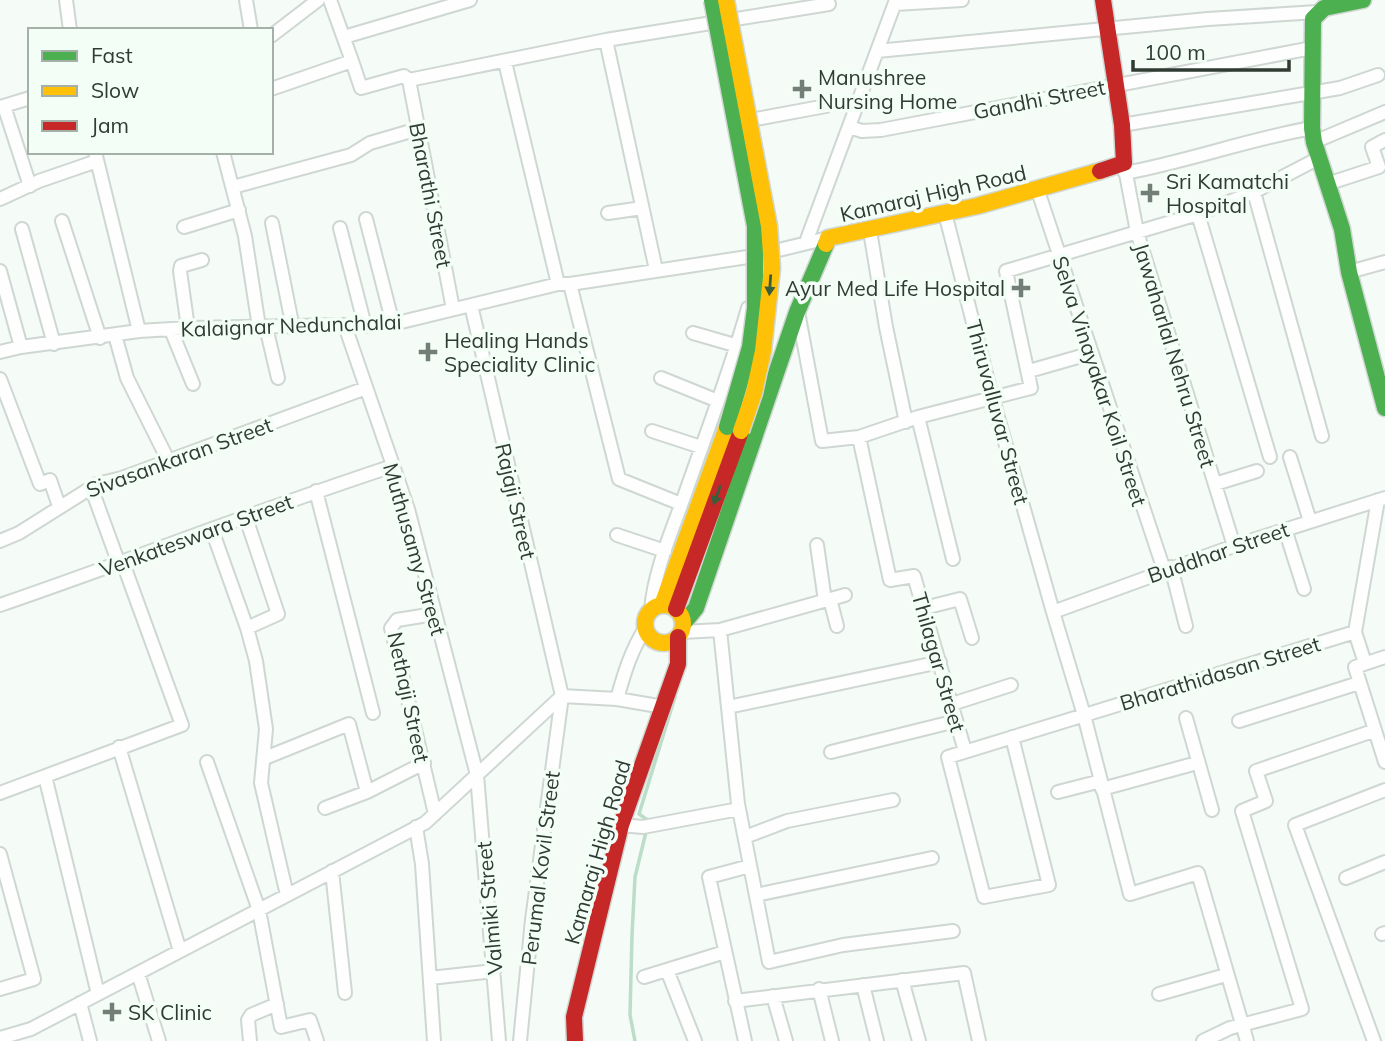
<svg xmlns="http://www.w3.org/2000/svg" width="1385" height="1041" viewBox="0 0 1385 1041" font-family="Mulish,sans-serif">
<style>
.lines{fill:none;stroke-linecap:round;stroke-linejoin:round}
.stream{stroke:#bcddc7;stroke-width:3.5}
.street-casing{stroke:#cfd7d2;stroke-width:16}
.fast-casing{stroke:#cfd7d2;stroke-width:19}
.slow-casing{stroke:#cfd7d2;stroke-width:19}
.jam-casing{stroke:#cfd7d2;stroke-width:19}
.street{stroke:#fefefe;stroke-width:12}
.fast{stroke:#4caf50;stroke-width:16}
.slow{stroke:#ffc107;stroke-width:16}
.jam{stroke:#c62828;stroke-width:16}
.fast-bridge-casing{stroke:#cfd7d2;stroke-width:19;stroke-linecap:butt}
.slow-bridge-casing{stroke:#cfd7d2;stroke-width:19;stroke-linecap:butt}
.fast-bridge{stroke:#4caf50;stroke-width:16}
.slow-bridge{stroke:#ffc107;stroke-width:16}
.oneway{fill:#385e3c}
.poi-dot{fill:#747e78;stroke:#f2fef6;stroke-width:2.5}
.labels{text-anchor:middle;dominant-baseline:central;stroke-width:7;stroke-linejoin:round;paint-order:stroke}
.poi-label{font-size:21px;fill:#2f3b33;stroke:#f2fef6;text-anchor:start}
.street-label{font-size:21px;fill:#2f3b33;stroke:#f2fef6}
</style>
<rect width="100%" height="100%" fill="#f5fbf7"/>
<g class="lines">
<!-- stream -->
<path class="stream" d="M649 821 639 814 675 697
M635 1041 630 1015 632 935 635 877 647 828"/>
<!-- street casing -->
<g class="street-casing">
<path id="street" d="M66 0 70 30
M246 0 251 30
M895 4 962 0
M271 36 318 0
M344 37 470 0
M606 40 656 270
M877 51 1208 19 1317 12
M352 61 361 88 404 76 409 80 606 40 829 4
M505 62 558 284
M409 80 453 309
M271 89 352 61 330 0
M4 106 30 186
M0 107 30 98
M756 119 826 106
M1122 125 1340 88 1378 75
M849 127 862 131 881 130 1312 48
M1314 142 1385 112
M95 152 139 331
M223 152 245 236 259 327
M1124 163 1137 232 1234 546
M1125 173C1189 161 1249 139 1312 128
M1327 184 1379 167 1372 147 1385 140
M233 187 351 155 370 143 418 129
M1038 191 1164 570
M1254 192 1322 436
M0 199 39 181 97 161
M608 213 642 208
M945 213 990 389 1053 612 1084 715 1130 894 1198 873 1247 1041
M1198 214 1270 457
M366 219 393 324
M62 221 100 338
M272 223 293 328
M184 227 239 210
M340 228 365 326
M22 229 54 344
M870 231 886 327 906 422
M806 242 896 0
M0 271 21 347
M1349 272 1385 262
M570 284 619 479 681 504
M471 305 562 696 532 920 520 1041
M798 312 822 441 859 437 918 417 1031 388 1006 271 1198 214 1254 192 1319 158
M345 326 408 509 477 775 499 1041
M266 327 278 378
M188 328 180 271 181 266 202 260
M171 330 193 384
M693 333 738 346
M115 335 127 378 168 460
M0 352 21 347 139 331 188 328 393 324 558 284H570L754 256 828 238
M1029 371 1092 353
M661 378 718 401
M0 379 40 484 50 480 59 506
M918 417 953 559
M652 431 701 447
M859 437 890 580 914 576 965 751
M1290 457 1310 521
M1215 484 1257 471
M91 487 119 564
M316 491 373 713
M246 518 278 614 247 628
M1285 529 1304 589
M212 530 247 628 256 661 266 729 261 783 287 895
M617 535 665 551
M0 541 19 533 97 484 122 478 366 388
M817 545 825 601
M1171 567 1186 626
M830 599 837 626
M0 605C131 560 261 509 393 466
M924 608 960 599 972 638
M651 610C654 572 671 533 684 497 706 434 730 372 748 308
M1053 612 1234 546 1385 498
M434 614 397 620 391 628 435 814
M720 630 738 804 769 962 843 945 953 931
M682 632 720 630 845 595
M1385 657 1355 667 1385 762
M1365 663 1355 632 1378 500
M617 699C624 674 631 650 646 627
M952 704 1011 685
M728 707 940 662
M1186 718 1212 810
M1239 721 1359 683
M1012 737 1049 885 984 897 948 757 1355 632
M119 747 180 951
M831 752 956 721
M265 758 349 724 367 792 424 763
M207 762 259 910 281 1027 310 1020 317 1041
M45 776 98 994
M1102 789 1197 763
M1058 792 1101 781
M0 793 182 725 123 563
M325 808 367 792
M621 825 643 827 739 809
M416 827 422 864 434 1041
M745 837 787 821 893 800
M0 854 34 979 0 989
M332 871 345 993
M1346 878 1385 862
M756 895 932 858
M1382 934 1385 933
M667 970 695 1041
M138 973 159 1041
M644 977 725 952
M430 978 494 971
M902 980 919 1041
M863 985 877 1041
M819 989 832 1041
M1159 994 1226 975
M773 996 786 1041
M735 1001 964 973 979 1041
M80 1003 90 1041
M0 1038 31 1029 425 823 562 696 617 699 664 707
M250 1041 248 1020 251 1015 277 1004
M745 1041 709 877 750 866
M1203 1041 1230 1028 1302 1009 1242 811 1266 801 1256 771 1373 731
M1374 1041 1295 825 1385 790"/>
</g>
<!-- fast casing -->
<g class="fast-casing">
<path id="fast" d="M1363 0 1324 8 1313 19 1312 128 1314 142 1342 229 1349 272 1385 408
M683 624 696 608 797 312 826 244"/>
</g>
<!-- slow casing -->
<g class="slow-casing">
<path id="slow" d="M826 244 828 238 977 206 1100 171
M645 624a19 19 0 1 1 38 0a19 19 0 1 1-38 0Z
M662 605 727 427"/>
</g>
<!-- jam casing -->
<g class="jam-casing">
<path id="jam" d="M1100 171 1124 163 1122 125 1103 0
M676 609 741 431
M575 1041 574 1017 621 825 678 664V637"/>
</g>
<!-- street -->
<use href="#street" class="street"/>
<!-- fast -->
<use href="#fast" class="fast"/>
<!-- slow -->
<use href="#slow" class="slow"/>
<!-- jam -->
<use href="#jam" class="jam"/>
<!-- fast-bridge casing -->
<g class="fast-bridge-casing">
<path id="fast-bridge" d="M712 0 755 226V308L750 347 727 427"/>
</g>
<!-- slow-bridge casing -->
<g class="slow-bridge-casing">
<path id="slow-bridge" d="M726 0 769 226 772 268 763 351 754 393 741 431"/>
</g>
<!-- fast-bridge -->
<use href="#fast-bridge" class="fast-bridge"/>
<!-- slow-bridge -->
<use href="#slow-bridge" class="slow-bridge"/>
</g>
<!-- one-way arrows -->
<defs><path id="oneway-solid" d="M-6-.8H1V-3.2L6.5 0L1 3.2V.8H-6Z" transform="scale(1.75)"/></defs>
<g class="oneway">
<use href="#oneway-solid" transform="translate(770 285) rotate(94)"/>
<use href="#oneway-solid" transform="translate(717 495) rotate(110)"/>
</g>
<!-- markers -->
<g class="poi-dot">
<path d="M798.5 78.5h7v7h7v7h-7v7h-7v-7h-7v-7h7z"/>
<path d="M1146.5 182.5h7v7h7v7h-7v7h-7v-7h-7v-7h7z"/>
<path d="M1017.5 277.5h7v7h7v7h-7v7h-7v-7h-7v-7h7z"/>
<path d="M424.5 341.5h7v7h7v7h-7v7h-7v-7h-7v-7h7z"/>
<path d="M108.5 1001.5h7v7h7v7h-7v7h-7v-7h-7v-7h7z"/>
</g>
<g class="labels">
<!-- poi labels -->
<g class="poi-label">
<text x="818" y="77">Manushree<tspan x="818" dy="24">Nursing Home</tspan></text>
<text x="1166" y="181">Sri Kamatchi<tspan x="1166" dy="24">Hospital</tspan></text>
<text x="1005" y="288" text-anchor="end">Ayur Med Life Hospital</text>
<text x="444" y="340">Healing Hands<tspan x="444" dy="24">Speciality Clinic</tspan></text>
<text x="128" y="1012">SK Clinic</text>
</g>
<!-- street labels -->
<g class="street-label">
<text transform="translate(1039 99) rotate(-11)">Gandhi Street</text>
<text transform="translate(933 193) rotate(-13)">Kamaraj High Road</text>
<text transform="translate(431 195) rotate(79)">Bharathi Street</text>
<text transform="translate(291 325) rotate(-2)">Kalaignar Nedunchalai</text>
<text transform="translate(1175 355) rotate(73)">Jawaharlal Nehru Street</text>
<text transform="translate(1100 381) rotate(72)">Selva Vinayakar Koil Street</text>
<text transform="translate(998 412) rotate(75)">Thiruvalluvar Street</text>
<text transform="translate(179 457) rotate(-20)">Sivasankaran Street</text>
<text transform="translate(516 501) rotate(77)">Rajaji Street</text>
<text transform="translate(196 535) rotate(-20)">Venkateswara Street</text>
<text transform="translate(415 549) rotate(74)">Muthusamy Street</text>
<text transform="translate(1218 552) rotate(-19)">Buddhar Street</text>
<text transform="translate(939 662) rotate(74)">Thilagar Street</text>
<text transform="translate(1220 673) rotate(-17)">Bharathidasan Street</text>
<text transform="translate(409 697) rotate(78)">Nethaji Street</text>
<text transform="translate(597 852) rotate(-74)">Kamaraj High Road</text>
<text transform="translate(540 868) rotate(-83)">Perumal Kovil Street</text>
<text transform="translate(489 908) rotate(-95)">Valmiki Street</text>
</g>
</g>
<!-- legend -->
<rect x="28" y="28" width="245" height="126" fill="#f2fef6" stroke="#a4b0a8" stroke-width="2"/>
<rect x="42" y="51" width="35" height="10" fill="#4caf50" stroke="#a4b0a8" stroke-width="2"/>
<text x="91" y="63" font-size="21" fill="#2f3b33">Fast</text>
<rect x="42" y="86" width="35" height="10" fill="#ffc107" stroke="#a4b0a8" stroke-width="2"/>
<text x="91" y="98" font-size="21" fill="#2f3b33">Slow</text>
<rect x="42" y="121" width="35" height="10" fill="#c62828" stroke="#a4b0a8" stroke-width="2"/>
<text x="91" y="133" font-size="21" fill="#2f3b33">Jam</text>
<!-- scale -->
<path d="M1133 60v10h156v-10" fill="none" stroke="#2f3b33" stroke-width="3.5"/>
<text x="1144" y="60" font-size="21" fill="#2f3b33" stroke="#f2fef6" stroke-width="5" paint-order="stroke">100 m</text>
</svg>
